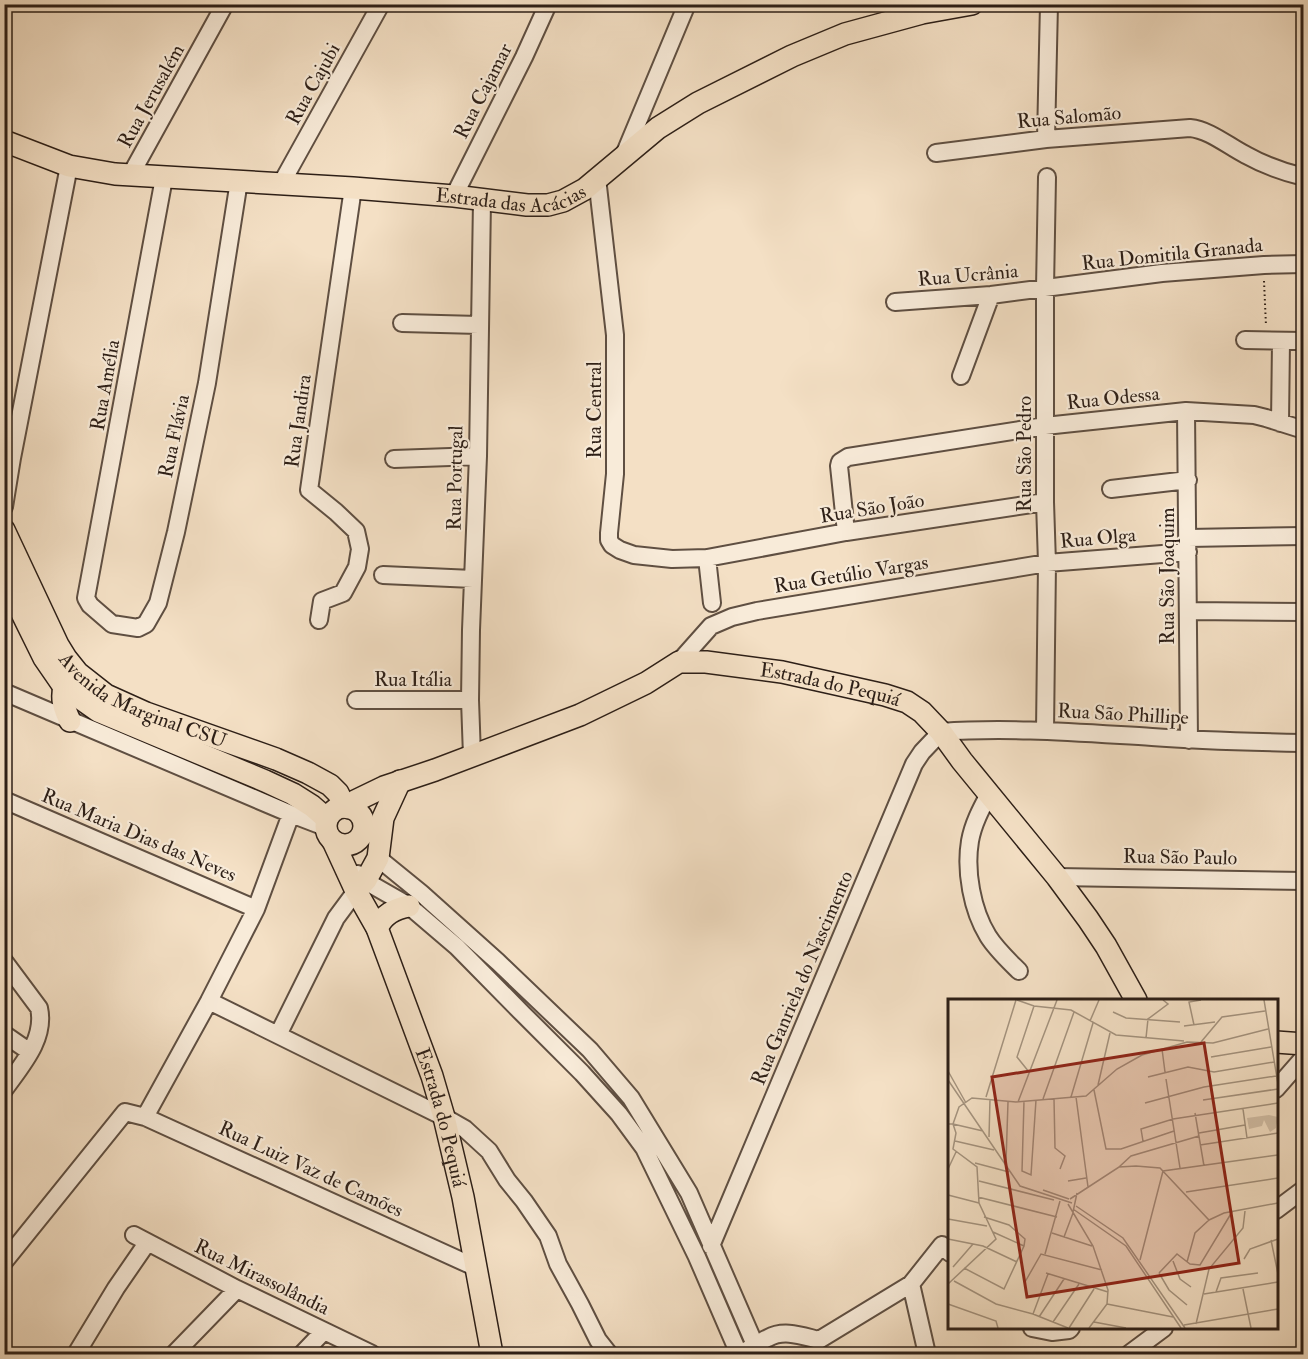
<svg xmlns="http://www.w3.org/2000/svg" width="1308" height="1359" viewBox="0 0 1308 1359" font-family="'IM FELL Double Pica',serif">
<style>
.lines{fill:none;stroke-linecap:round;stroke-linejoin:round}
.minor-casing{stroke:#5f4f42;stroke-width:20}
.major-casing{stroke:#2d1f17;stroke-width:24}
.path{stroke:#2d1f17;stroke-width:2;stroke-dasharray:1.5 3;stroke-linecap:butt}
.minor{stroke:#f8ebd9;stroke-width:16}
.major{stroke:#f4e0c5;stroke-width:21}
.labels{text-anchor:middle;dominant-baseline:central;stroke-width:4.5;stroke-linejoin:round;paint-order:stroke}
.street-label{font-size:20px;fill:#2d1f17;stroke:#f8ebd9}
.inset-road{fill:none;stroke:#a4937f;stroke-width:1.5}
.view{fill:#8f2418;fill-opacity:0.15;stroke:#8f2418;stroke-width:3}
.inset-edge{fill:none;stroke:#2d1f17;stroke-width:3}
</style>
<rect width="100%" height="100%" fill="#f4e0c5"/>
<filter id="stains"><feTurbulence type="fractalNoise" baseFrequency=".00333" numOctaves="4"/><feColorMatrix values="0 0 0 0 .2 0 0 0 0 .09 0 0 0 0 .02 0 0 0 .5 -.17"/></filter>
<radialGradient id="worn" r=".72"><stop offset=".6" stop-color="#630" stop-opacity="0"/><stop offset="1" stop-color="#630" stop-opacity=".3"/></radialGradient>
<g class="lines">
<!-- minor casing -->
<g class="minor-casing">
<path id="minor" d="M1046 139 1049 4
M936 153 1046 139 1190 128C1210 130 1228 146 1246 155 1264 165 1283 172 1304 177
M624 155 687 4
M130 176 225 4
M164 178 86 598 90 605 112 624 138 628 146 624 158 603 176 532 207 383 239 181
M597 178 615 335V474L609 533V540L612 545 620 550 634 555 672 559 707 558 846 532 1045 502
M281 184 381 4
M454 196 524 57 548 4
M895 302 991 295 1162 273 1264 265 1304 264
M402 323 479 325
M1245 340 1304 341
M961 376 991 295
M1186 411 1189 740
M1280 423 1281 341
M394 459 478 456
M1111 489 1188 480
M4 507 12 458 69 166
M846 532 839 466 840 462 848 457 1045 426 1186 411 1254 415 1266 418 1304 430
M1188 538 1304 536
M707 558 712 603
M383 575 473 579
M1188 611 1304 612
M319 620 322 601 343 593 357 567 360 549 356 531 336 512 309 490 353 188
M679 662 711 626 732 617 757 611 1047 563 1188 552
M4 692 291 814 325 827
M356 700H470
M1045 731 1047 563 1045 502V288L1047 177
M472 756 470 700 471 630 478 456 482 201
M989 794C981 809 973 824 970 841 965 871 972 910 988 936 996 949 1008 960 1019 971
M4 800 256 909
M378 858 421 893 498 962 590 1050 631 1098 689 1193 759 1354
M358 874 374 886 409 906 457 947 523 1014 582 1073 619 1114 644 1148 697 1257 739 1354
M1057 877 1304 881
M4 961 39 1008C46 1039 21 1066 4 1090
M209 1001 444 1117 465 1129 489 1151 507 1180 524 1201 548 1236 558 1264 580 1304 598 1340 609 1354
M4 1034 30 1052
M278 1035 336 918 356 891
M1276 1089 1304 1057
M145 1117 209 1001 256 909 291 814
M1276 1210 1304 1189
M134 1235 237 1289 372 1354
M711 1246 914 764 922 752 941 732C1011 727 1082 733 1152 737 1202 741 1253 742 1304 743
M4 1262 125 1112 145 1117 477 1268
M911 1284 927 1354
M1032 1328 1052 1332 1069 1330 1071 1328
M819 1340 911 1284 942 1245 950 1253
M747 1350C754 1346 761 1341 768 1338 784 1329 802 1336 819 1340
M76 1354 116 1288 147 1243
M174 1354 237 1289
M302 1354 324 1331
M1129 1354 1164 1328"/>
</g>
<!-- major casing -->
<g class="major-casing">
<g id="major">
<path id="s1" d="M4 141 69 166 115 174 353 188 454 196 527 205H548L563 201 585 189 658 128 698 103 792 56 845 34 922 13 972 4"/>
<path id="s2" d="M4 530 58 645 66 658 78 673 106 695 146 713 276 759 308 773 330 785 338 793 345 807"/>
<path d="M4 577 44 658 64 687 98 711 265 781 293 794 312 806 327 819"/>
<path d="M64 687C61 700 64 708 70 721"/>
<circle cx="345" cy="826" r="19"/>
<path id="s3" d="M349 808 355 801 384 787 435 770 580 715 646 683 679 662H706L782 672 885 695 907 702 922 712 941 732 962 761 1057 877 1088 919 1106 946 1136 1000"/>
<path id="s4" d="M333 841 356 891 377 928 432 1076 444 1117 463 1197 492 1354"/>
<path d="M356 891 366 880 378 858 383 818 400 781"/>
<path d="M377 928C384 914 394 909 409 906"/>
<path d="M1276 1042 1304 1044"/>
</g>
</g>
<!-- path -->
<path class="path" d="M1264 281 1266 326"/>
<!-- minor -->
<use href="#minor" class="minor"/>
<!-- major -->
<use href="#major" class="major"/>
</g>
<g class="labels">
<!-- street labels -->
<g class="street-label">
<text transform="translate(313 84) rotate(-61)">Rua Cajubi</text>
<text transform="translate(483 91) rotate(-63)">Rua Cajamar</text>
<text transform="translate(151 96) rotate(-61)">Rua Jerusalém</text>
<text transform="translate(1069 117) rotate(-5)">Rua Salomão</text>
<text stroke="none"><textPath href="#s1" startOffset="514">Estrada das Acácias</textPath></text>
<text transform="translate(1172 254) rotate(-6)">Rua Domitila Granada</text>
<text transform="translate(968 275) rotate(-5)">Rua Ucrânia</text>
<text transform="translate(105 385) rotate(-80)">Rua Amélia</text>
<text transform="translate(1113 398) rotate(-6)">Rua Odessa</text>
<text transform="translate(594 410) rotate(-90)">Rua Central</text>
<text transform="translate(298 421) rotate(-82)">Rua Jandira</text>
<text transform="translate(174 436) rotate(-78)">Rua Flávia</text>
<text transform="translate(1024 454) rotate(-90)">Rua São Pedro</text>
<text transform="translate(455 478) rotate(-89)">Rua Portugal</text>
<text transform="translate(872 508) rotate(-9)">Rua São João</text>
<text transform="translate(1098 538) rotate(-5)">Rua Olga</text>
<text transform="translate(851 574) rotate(-9)">Rua Getúlio Vargas</text>
<text transform="translate(1167 576) rotate(-90)">Rua São Joaquim</text>
<text x="413" y="679">Rua Itália</text>
<text stroke="none"><textPath href="#s3" startOffset="516">Estrada do Pequiá</textPath></text>
<text stroke="none"><textPath href="#s2" startOffset="232">Avenida Marginal CSU</textPath></text>
<text transform="translate(1123 714) rotate(3)">Rua São Phillipe</text>
<text transform="translate(139 835) rotate(23)">Rua Maria Dias das Neves</text>
<text transform="translate(1180 857) rotate(1)">Rua São Paulo</text>
<text transform="translate(802 978) rotate(-67)">Rua Ganriela do Nascimento</text>
<text stroke="none"><textPath href="#s4" startOffset="298">Estrada do Pequiá</textPath></text>
<text transform="translate(311 1169) rotate(25)">Rua Luiz Vaz de Camões</text>
<text transform="translate(262 1277) rotate(26)">Rua Mirassolândia</text>
</g>
</g>
<!-- overview -->
<g transform="translate(948 999)">
<rect width="330" height="330" fill="#f4e0c5"/>
<path d="M321 116 330 118 328 129 322 133 316 121 314 127 301 130 299 119Z" fill="#d2bfa7"/>
<path class="inset-road" d="M69 1 86 7 123 11 168 36 236 42M316 1 330 85M165 13 178 19 232 23M142 22 151 1M246 26 241 3 253 1M236 27 267 23M198 39 200 20 220 5 215 1M253 43 274 18 317 12M214 50 217 73M263 58 323 48M0 72 18 104M81 73 69 58 86 7M200 78 240 68 266 73 326 63M218 80 232 169M0 81 72 187 124 204M150 86 162 34M146 91 158 150H173L226 132M38 98 68 1M123 98 145 24M128 98 140 188M95 100 126 13M106 100 107 149 117 157 112 170M255 101 330 90M76 102 74 172 83 176 88 101M70 103 109 1M197 104 256 88 328 77M295 110 299 139M247 114 256 167M0 125H5L11 108 24 99 68 103 138 97 169 70 194 56 239 43 265 44 320 30M5 125 35 132M251 134 297 126M41 138 42 100M7 142 46 151M195 142 193 130 225 120 330 104M252 146 330 134M58 163 60 103M27 164 61 173M171 168 183 157 251 137M0 170 8 153M31 182 106 201M120 182 138 179M95 191 121 200M238 193 330 179M0 196 31 204M30 198 109 218M122 200 171 168 188 167 212 169 261 221 276 214 330 204M120 205 145 247 160 291 159 305 141 329M128 207 175 239 237 329M125 210 178 247 233 329M125 213 129 194M0 220 39 227M45 233 76 247M104 234 144 247M116 238 125 214M0 240 35 247 69 263M323 241 330 275M97 255 112 202M296 260 302 250 330 240M192 261 215 172 330 156M225 262 232 280 243 288M239 263 247 234 261 221M5 268 25 245M16 269 56 290 76 247 77 240 61 226 36 218M98 274 160 293M211 274 229 255 242 265 252 266 284 213M211 274 221 291 239 306M100 275 85 315 120 329M6 282 48 305 85 315M77 283 93 255 154 271M0 285 48 240 31 204 29 168 5 150 8 134 5 125M295 290 303 329M268 293 273 279 310 274M256 295 330 283M0 305 48 322 50 329M159 305 225 318M91 318 116 280M105 323 131 285M146 323 178 329M248 325 261 270 295 229 297 212M236 326 330 310M121 329 146 290"/>
<path class="view" d="M256 44 291 264 79 298 44 78Z"/>
<rect width="330" height="330" class="inset-edge"/>
</g>
<!-- margin -->
<rect width="1308" height="1359" fill="none" stroke="#f4e0c5" stroke-width="24"/>
<rect x="6" y="6" width="1296" height="1347" fill="none" stroke="#2d1f17" stroke-width="3"/>
<rect x="12" y="12" width="1284" height="1335" fill="none" stroke="#2d1f17" stroke-width="1.5"/>
<rect width="100%" height="100%" filter="url(#stains)"/>
<rect width="100%" height="100%" fill="url(#worn)"/>
</svg>
